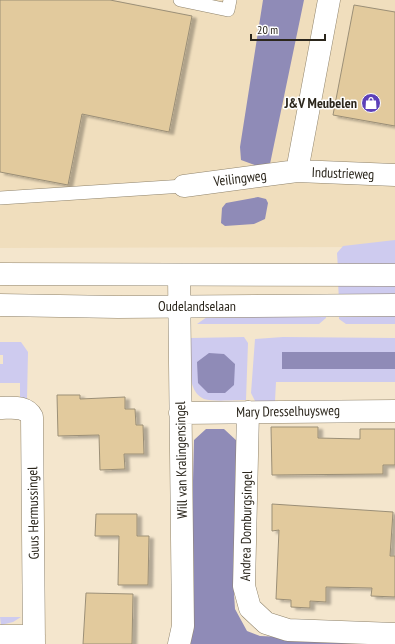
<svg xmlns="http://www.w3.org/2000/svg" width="395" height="644" viewBox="0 0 395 644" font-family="'PT Sans Narrow',sans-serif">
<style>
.built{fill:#f0debd}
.green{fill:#cecbef}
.water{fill:#8f8bb7}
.building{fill:#e2ca9d;stroke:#9b8f77;filter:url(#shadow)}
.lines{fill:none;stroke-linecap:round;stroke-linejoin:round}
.service-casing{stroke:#8f836b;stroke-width:14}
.minor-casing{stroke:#8f836b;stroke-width:23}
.secondary-casing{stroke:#8f836b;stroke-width:23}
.service{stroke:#fff;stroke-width:13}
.minor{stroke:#fff;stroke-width:22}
.secondary{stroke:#fff;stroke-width:22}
.labels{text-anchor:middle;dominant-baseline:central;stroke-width:3;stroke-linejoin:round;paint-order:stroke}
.poi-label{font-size:14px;font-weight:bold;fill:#2b261c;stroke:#fff;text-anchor:end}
.street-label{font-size:14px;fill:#2b261c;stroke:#fff}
</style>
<defs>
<filter id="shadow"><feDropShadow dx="4.5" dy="2.5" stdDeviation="1" flood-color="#0004"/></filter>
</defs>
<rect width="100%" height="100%" fill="#f4e6cd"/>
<!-- built -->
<path class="built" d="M0 0H395V247L0 248Z"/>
<!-- green -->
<path class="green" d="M395 240V269H338L337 253 343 246Z
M395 281V300H339L338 282Z
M339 312H395V324H346L339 319Z
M326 313V318L319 324H197L207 317Z
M244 337 248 343 246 400C235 400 213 402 204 399 184 390 191 355 191 338Z
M283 337 395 338V352H282L283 369H395V382H276L275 401H255L251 393 255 339Z
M0 342H21L28 352 27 399 20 401V383H0V364H3V355H0Z
M0 617H21L13 622 1 625Z"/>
<!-- water -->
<path class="water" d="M263 0H304L270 164 260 167 241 160 240 147Z
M258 197 266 199 268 203 265 219 254 224 225 226 221 223 222 208 226 203Z
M282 352H395V369H282Z
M209 353 224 354 235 364 234 385 225 393H208L198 383 197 362Z
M206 429H224L238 442 237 556 234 594 235 609 247 631 260 636 395 642V644H189L194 440Z"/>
<!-- building -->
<path class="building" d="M0 0H110L192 16 169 132 82 114 68 185 0 172Z
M354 5 395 12V126L333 115Z
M57 395H80V399L125 397V409H135L136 425H143L144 454H124L125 469 100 470 99 435 58 436Z
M271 427H318V438L360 439V429H395V465H383V474L272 475Z
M272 504 393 512 390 556H395V597L371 596 372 588 326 587V602L310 601V608L291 607V600L276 599 279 530 272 531Z
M96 514H137V536H149L148 585H118L119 536H95Z
M86 593 133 594 132 644H83Z"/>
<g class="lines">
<!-- service casing -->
<g class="service-casing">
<path id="service" d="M180 0 228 10 230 0
M0 198 184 186"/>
</g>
<!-- minor casing -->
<g class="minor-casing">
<path id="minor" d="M297 171 329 0
M184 186 297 171 395 175
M179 275 183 626 179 644
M0 408C11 408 26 405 32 417L34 644
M248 412 244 586 250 608 266 623 288 630 395 634
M180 413 395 411
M0 636H34"/>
</g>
<!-- secondary casing -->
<g class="secondary-casing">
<path id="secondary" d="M0 274 395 275
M0 305 118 307 395 305"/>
</g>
<!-- service -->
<use href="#service" class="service"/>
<!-- minor -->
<use href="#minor" class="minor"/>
<!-- secondary -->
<use href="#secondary" class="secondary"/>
</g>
<!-- icons -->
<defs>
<g id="shop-disc" transform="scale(1)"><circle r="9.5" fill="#5c40b8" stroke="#fff"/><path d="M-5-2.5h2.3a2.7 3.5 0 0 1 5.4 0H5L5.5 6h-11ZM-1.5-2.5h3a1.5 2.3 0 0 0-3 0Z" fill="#fff"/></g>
</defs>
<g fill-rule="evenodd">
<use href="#shop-disc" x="371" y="103"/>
</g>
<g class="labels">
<!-- poi labels -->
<g class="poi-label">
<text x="357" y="103">J&amp;V Meubelen</text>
</g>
<!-- street labels -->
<g class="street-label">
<text transform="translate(343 173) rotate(2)">Industrieweg</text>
<text transform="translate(240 178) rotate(-7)">Veilingweg</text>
<text x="197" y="306">Oudelandselaan</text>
<text transform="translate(288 411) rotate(-1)">Mary Dresselhuysweg</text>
<text transform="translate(181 460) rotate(-91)">Will van Kralingensingel</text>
<text transform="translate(33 513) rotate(-91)">Guus Hermussingel</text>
<text transform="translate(246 526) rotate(-89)">Andrea Domburgsingel</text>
</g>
</g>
<!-- scale -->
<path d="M251 34v6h74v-6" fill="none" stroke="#2b261c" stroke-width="2"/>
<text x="257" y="34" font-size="12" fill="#2b261c" stroke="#ffffff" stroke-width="3" paint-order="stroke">20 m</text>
</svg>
